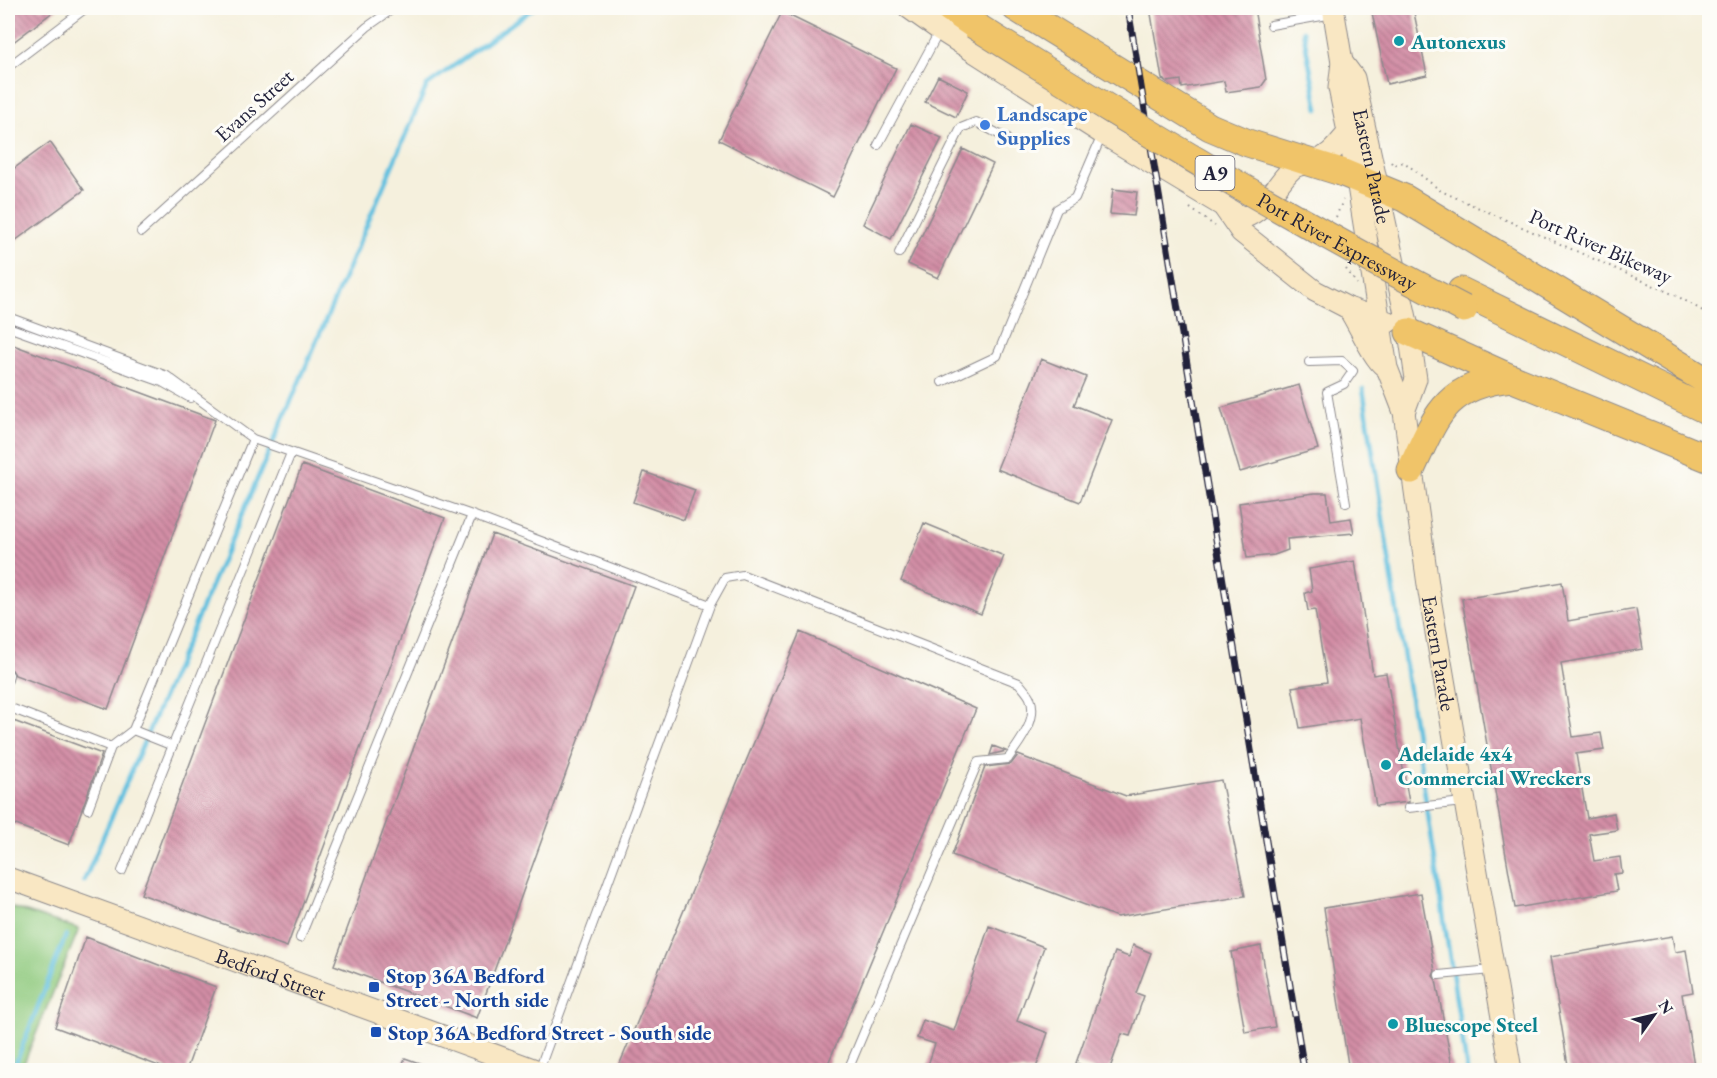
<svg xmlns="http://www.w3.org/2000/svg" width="1717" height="1078" viewBox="0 0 1717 1078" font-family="'EB Garamond',serif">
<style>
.green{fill:#90ca7f;stroke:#59765d;stroke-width:1.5}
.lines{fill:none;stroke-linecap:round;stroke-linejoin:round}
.stream{stroke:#60c0df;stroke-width:4.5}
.building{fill:url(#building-back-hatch)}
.lane-casing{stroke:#8c898c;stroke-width:10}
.secondary-casing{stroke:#8c898c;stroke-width:23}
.highway-casing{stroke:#8c898c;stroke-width:29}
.path{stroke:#8c898c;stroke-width:2;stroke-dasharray:1.5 4.5;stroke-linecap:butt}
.lane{stroke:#fff;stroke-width:8}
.secondary{stroke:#f9e7c3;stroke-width:21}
.highway{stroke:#f0c469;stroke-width:27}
.rail-casing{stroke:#22223b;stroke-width:7}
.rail{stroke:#fdfcf7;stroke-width:4.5;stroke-dasharray:14;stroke-linecap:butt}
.highway-bridge-casing{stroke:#8c898c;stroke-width:29;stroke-linecap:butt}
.highway-bridge{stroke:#f0c469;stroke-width:27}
.culture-dot{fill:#0f9aa8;stroke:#fdfcf7;stroke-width:2}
.shop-dot{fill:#3f7fe0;stroke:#fdfcf7;stroke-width:2}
.transit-dot{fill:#1a4fb4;stroke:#fdfcf7;stroke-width:2}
.labels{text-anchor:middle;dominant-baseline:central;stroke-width:6;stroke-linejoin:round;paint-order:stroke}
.shield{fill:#fdfcf7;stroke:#646373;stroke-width:1.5}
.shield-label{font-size:20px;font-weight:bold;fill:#22223b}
.culture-label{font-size:21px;font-weight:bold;fill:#0d838f;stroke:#fdfcf7;text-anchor:start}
.street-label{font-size:21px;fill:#22223b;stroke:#fdfcf7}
.shop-label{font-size:21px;font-weight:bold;fill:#366cbe;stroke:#fdfcf7;text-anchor:start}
.transit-label{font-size:21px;font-weight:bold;fill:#164399;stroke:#fdfcf7;text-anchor:start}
</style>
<defs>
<pattern id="building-back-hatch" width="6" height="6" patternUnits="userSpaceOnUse" patternTransform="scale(1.5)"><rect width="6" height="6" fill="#d38ea6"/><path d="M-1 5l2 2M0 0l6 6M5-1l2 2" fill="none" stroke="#ab7488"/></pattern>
</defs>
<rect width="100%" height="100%" fill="#fdfcf7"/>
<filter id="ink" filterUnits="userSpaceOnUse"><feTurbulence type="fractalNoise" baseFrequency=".0167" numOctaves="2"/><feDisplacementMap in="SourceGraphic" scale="12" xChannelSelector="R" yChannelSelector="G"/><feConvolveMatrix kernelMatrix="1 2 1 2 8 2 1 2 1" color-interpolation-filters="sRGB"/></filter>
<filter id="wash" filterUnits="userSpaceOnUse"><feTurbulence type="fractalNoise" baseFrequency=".008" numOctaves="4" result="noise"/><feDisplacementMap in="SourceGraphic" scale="24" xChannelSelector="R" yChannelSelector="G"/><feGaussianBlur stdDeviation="1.35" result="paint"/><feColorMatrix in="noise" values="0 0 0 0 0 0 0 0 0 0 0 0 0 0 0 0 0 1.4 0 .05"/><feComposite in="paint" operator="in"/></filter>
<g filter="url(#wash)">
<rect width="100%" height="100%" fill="#f5f0dd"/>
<!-- green -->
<path class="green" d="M8 906 79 929 22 1068 25 1070H8Z"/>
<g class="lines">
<!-- stream -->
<path class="stream" d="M1300 8V9
M1303 31 1318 109
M1363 389 1467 1070
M84 881 427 85 534 8
M13 1070 66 935"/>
</g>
<g id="blocks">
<!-- building -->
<path class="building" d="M8 8H58L8 46Z
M1150 8H1254L1266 80 1261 87 1226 92 1224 81 1182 88 1181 80 1167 82 1162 79Z
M1371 8H1413L1427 75 1387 84Z
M782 12 896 68 833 197 719 140Z
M938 76 968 91 956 117 925 102Z
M911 124 942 138 891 239 863 224Z
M50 142 84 190 8 246V173Z
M963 149 993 164 938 278 908 264Z
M1113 189 1137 192 1134 216 1110 214Z
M8 343 215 420 108 709 15 675 12 670 8 669Z
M1041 359 1086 377 1074 405 1112 420 1080 502 997 469Z
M1299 385 1318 449 1240 472 1221 408Z
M302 465 445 518 287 947 141 894Z
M644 472 695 490 684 520 633 502Z
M1315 493H1327L1331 521 1351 518 1354 533 1287 539 1288 550 1274 555 1247 558 1239 503Z
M924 523 1004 556 981 614 901 581Z
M492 534 634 586 477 1018 334 965Z
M1355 561 1373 675 1386 673 1409 802 1376 806 1360 718 1300 728 1292 687 1327 682 1315 610 1308 611 1305 593 1312 591 1309 569Z
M1562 582 1568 621 1636 609 1643 649 1561 663 1573 737 1601 733 1604 750 1576 754 1587 818 1614 813 1617 830 1589 834 1594 861 1620 857 1622 873 1614 874 1617 891 1515 908 1462 599Z
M800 632 976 709 825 1071H625L618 1068Z
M8 719 102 754 69 845 8 822Z
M993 746 1006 751 990 755Z
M1018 755 1126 796 1221 780 1245 896 1117 917 952 855 985 767 1011 764Z
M1421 893 1435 971 1433 976 1436 980 1453 1071H1349L1324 908Z
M989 926 1044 947 1017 1021 1048 1033 1035 1071H926L935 1044 917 1038 923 1020 954 1031Z
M1672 936 1675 952 1686 950 1693 992 1682 994 1695 1071H1569L1550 957Z
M86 937 216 987 186 1071H172L55 1027Z
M1133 945 1151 953 1136 993 1144 996 1130 1036 1122 1034 1109 1071H1097L1076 1063 1115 952 1129 957Z
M1261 946 1275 1027 1245 1032 1231 952Z
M405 1058 436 1069V1071H400Z"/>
</g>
</g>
<g filter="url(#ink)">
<use href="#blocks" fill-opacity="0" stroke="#8c898c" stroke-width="1.5"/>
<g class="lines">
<!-- lane casing -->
<g class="lane-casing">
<path id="lane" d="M1271 25 1333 14
M8 67 86 8
M878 145 940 30
M141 232 367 27 394 8
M899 253 961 128 976 122 1006 138
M8 317 167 376 253 439 472 515 300 938
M8 327 162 382 190 398
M1309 362 1342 361 1353 371 1344 384 1327 392 1346 503
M942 382 997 356 1057 209 1075 198 1102 135
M472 515 710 605
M8 680 9 675
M8 707 111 747 133 730 253 439
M133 730 173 746
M1408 808 1463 802
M88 809 111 747
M122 871 291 453
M1439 975 1491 970
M539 1070 710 605 725 578 743 575 1019 683C1022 687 1028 693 1030 698 1039 720 1019 742 1008 759L978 762 848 1070"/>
</g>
<!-- secondary casing -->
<g class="secondary-casing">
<g id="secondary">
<path d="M909 8 940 30 1103 134 1243 218C1269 209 1273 186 1292 169 1298 163 1307 165 1314 162 1332 155 1337 145 1349 132"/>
<path id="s1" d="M1333 8 1342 62 1339 88 1354 161 1387 368 1404 412 1429 592 1511 1070"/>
<path id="s2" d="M1342 62 1354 78 1409 332 1416 379 1404 412"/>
<path d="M1225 209 1241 232 1315 291 1348 308 1388 322"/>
<path d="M1348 308C1359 324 1372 357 1384 366"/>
<path id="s3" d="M8 878 536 1070"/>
</g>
</g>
<!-- highway casing -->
<g class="highway-casing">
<path id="highway" d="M949 8 974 25
M1016 8 1210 127 1248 143 1341 172 1404 198 1710 383
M1461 291 1710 412
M1409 332 1511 378 1710 459
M1411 470C1436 416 1445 385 1511 378"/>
</g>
<!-- path -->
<path class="path" d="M885 8 892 13
M1391 162 1393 165 1404 162 1441 191 1677 296 1710 315
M1190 208 1215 226
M1336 217 1343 200
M1346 269 1357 284"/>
<!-- lane -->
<use href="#lane" class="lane"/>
<!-- secondary -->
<use href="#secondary" class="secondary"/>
<!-- highway -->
<use href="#highway" class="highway"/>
<!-- rail casing -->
<g class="rail-casing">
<path id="rail" d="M1128 8 1304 1070"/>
</g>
<!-- rail -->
<use href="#rail" class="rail"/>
<!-- highway-bridge casing -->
<g class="highway-bridge-casing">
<g id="highway-bridge">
<path id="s4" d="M974 25C1134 126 1296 222 1464 309"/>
</g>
</g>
<!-- highway-bridge -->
<use href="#highway-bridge" class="highway-bridge"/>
</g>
</g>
<!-- markers -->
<g class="culture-dot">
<circle cx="1399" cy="41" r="6"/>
<circle cx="1386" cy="765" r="6"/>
<circle cx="1393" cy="1024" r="6"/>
</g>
<circle class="shop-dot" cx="985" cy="125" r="6"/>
<g class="transit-dot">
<rect x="368" y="981" width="12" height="12" rx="3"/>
<rect x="370" y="1026" width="12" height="12" rx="3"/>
</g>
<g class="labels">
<!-- shield labels -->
<rect class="shield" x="1195.5" y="156" width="39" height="34" rx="4.5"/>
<g class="shield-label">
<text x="1215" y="173">A9</text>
</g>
<!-- culture labels -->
<g class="culture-label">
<text x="1411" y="41">Autonexus</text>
<text x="1398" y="753">Adelaide 4x4<tspan x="1398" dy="24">Commercial Wreckers</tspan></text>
<text x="1405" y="1024">Bluescope Steel</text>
</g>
<!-- street labels -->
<g class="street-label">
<text transform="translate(254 105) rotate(-42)">Evans Street</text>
<text stroke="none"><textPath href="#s2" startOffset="110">Eastern Parade</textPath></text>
<text stroke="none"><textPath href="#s4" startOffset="423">Port River Expressway</textPath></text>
<text transform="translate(1601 246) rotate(24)">Port River Bikeway</text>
<text stroke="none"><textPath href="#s1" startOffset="656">Eastern Parade</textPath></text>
<text stroke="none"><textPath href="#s3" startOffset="280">Bedford Street</textPath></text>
</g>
<!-- shop labels -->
<g class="shop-label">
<text x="997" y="113">Landscape<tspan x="997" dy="24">Supplies</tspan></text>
</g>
<!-- transit labels -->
<g class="transit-label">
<text x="386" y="975">Stop 36A Bedford<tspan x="386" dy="24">Street - North side</tspan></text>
<text x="388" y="1032">Stop 36A Bedford Street - South side</text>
</g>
</g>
<!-- margin -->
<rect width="1717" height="1078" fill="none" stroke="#fdfcf7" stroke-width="30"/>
<!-- north arrow -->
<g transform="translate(1654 1015) rotate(56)" stroke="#fdfcf7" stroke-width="4.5" paint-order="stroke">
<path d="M0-4.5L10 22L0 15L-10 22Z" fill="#22223b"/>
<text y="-9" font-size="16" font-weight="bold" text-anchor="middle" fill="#22223b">N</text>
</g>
</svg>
